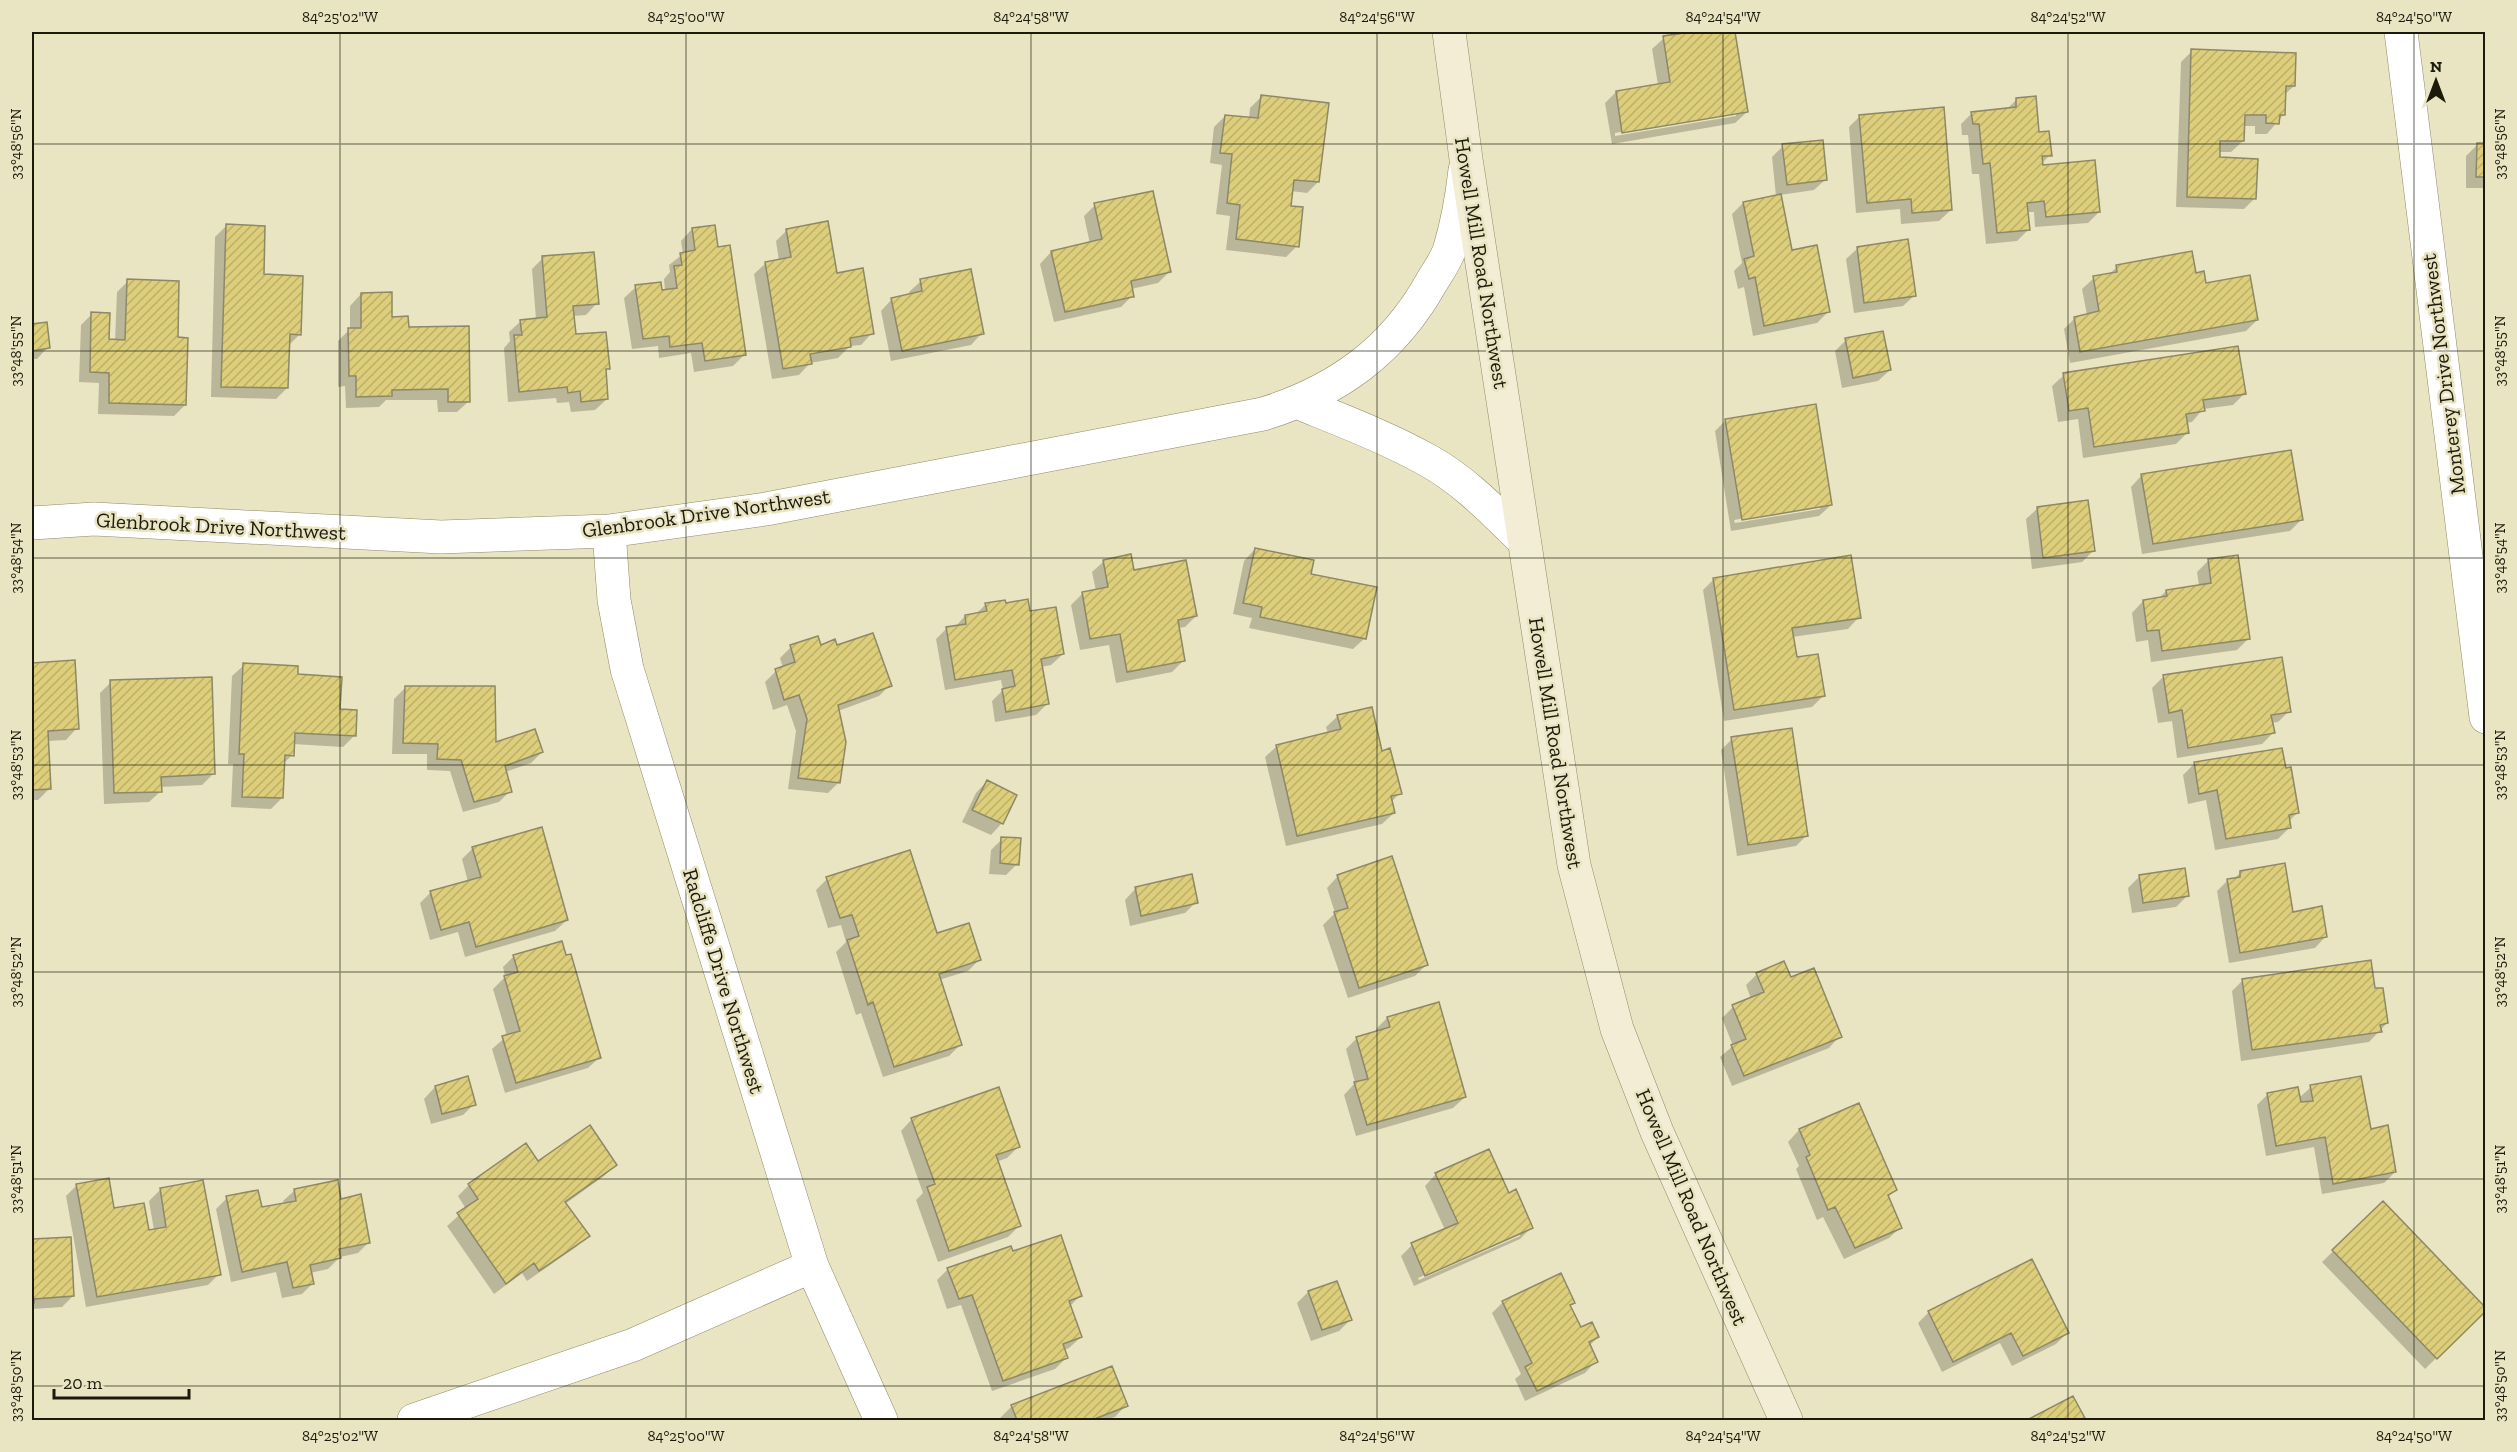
<svg xmlns="http://www.w3.org/2000/svg" width="2517" height="1452" viewBox="0 0 2517 1452" font-family="'Zilla Slab',serif">
<style>
.shadow{fill:#0003;fill-rule:evenodd}
.building{fill:url(#building-hatch);stroke:#8d8867;stroke-width:1.5}
.lines{fill:none;stroke-linecap:round;stroke-linejoin:round}
.minor-casing{stroke:#8f8a69;stroke-width:34}
.secondary-casing{stroke:#8f8a69;stroke-width:34}
.minor{stroke:#fff;stroke-width:33}
.secondary{stroke:#f2edd4;stroke-width:33}
.ticks{fill:none;stroke:#1c1a0d;stroke-width:1.5;stroke-opacity:0.45}
.labels{text-anchor:middle;dominant-baseline:central;stroke-width:5;stroke-linejoin:round;paint-order:stroke}
.street-label{font-size:21px;fill:#1c1a0d;stroke:#e9e4c1}
.neatline{fill:none;stroke:#1c1a0d;stroke-width:2}
.ticks-label{font-size:15px;text-anchor:middle;fill:#1c1a0d}
</style>
<defs>
<pattern id="building-hatch" width="6" height="6" patternUnits="userSpaceOnUse" patternTransform="scale(1.5)"><rect width="6" height="6" fill="#dcce7a"/><path d="M-1 1l2-2M0 6l6-6M5 7l2-2" fill="none" stroke="#bcb068"/></pattern>
</defs>
<rect width="100%" height="100%" fill="#e9e4c1"/>
<!-- shadow -->
<path class="shadow" d="M1701 32H1733L1747 112 1735 123 1612 144 1605 103 1616 92 1658 85 1652 49 1664 38ZM1736 113V116L1615 136V133Z
M2192 51 2294 86 2284 95V114L2267 134H2255V126H2243V141L2231 152H2218V159L2255 198 2244 209 2176 207 2181 62Z
M1261 97 1318 182 1307 193 1291 191 1289 207 1297 246 1286 257 1226 250 1230 216 1216 214 1222 165 1210 163 1214 127 1225 116 1249 119 1250 108Z
M2016 100 2050 155 2041 164 2099 212 2088 223 2035 227 2034 212H2026L2028 230 2017 241 1986 244 1979 174H1972L1968 135H1962L1961 124 1972 113 2006 110Z
M1860 116 1951 210 1939 221 1901 224 1900 209 1856 213 1849 127Z
M2477 145H2486V188H2466V156Z
M1783 146 1826 179 1814 190 1780 195 1791 251 1828 312 1817 323 1753 336 1744 287 1738 289 1734 271 1742 263 1732 214 1743 203 1776 196 1772 157Z
M1095 205 1170 271 1158 283 1131 289 1132 296 1121 307 1054 322 1040 264 1051 252 1090 244 1084 216Z
M226 226 263 276 300 334 289 345 287 388 276 399 211 397 215 237Z
M692 229 717 248 744 355 733 366 694 372 691 353 659 358 658 346 632 349 624 298 636 287 665 291 664 279 670 272 669 265 683 254 681 241Z
M787 230 836 274 872 333 861 345 850 346 838 358 810 363 799 375 772 379 754 274 766 263 779 261 776 241Z
M1858 248 1915 295 1903 306 1854 313 1846 259Z
M543 258 597 303 586 315 573 316 574 335 608 368 604 372 607 399 595 410 571 412 569 402 557 403 556 398 508 402 504 348 510 341 509 332 521 321 536 319 532 269Z
M2117 267 2195 274 2205 285 2257 320 2246 331 2070 363 2064 329 2075 318 2087 315 2082 289 2094 278 2108 275Z
M128 281 177 338 185 405 174 416 98 414 99 383 79 382 81 325 92 314 108 340 115 341 117 292Z
M921 281 982 333 971 345 891 361 881 311 892 299 910 296 909 292Z
M361 294 390 318 408 329 469 401 457 412H438L437 400H386L379 407 346 408 345 386 338 387V341L350 329V306Z
M46 324 48 347 37 359H32V325Z
M1846 340 1890 370 1878 381 1842 388 1835 351Z
M2064 375 2244 394 2233 405 2203 409 2192 422 2186 423 2188 432 2176 444 2083 458 2078 419 2058 422 2052 386Z
M1726 420 1831 505 1819 516 1731 531 1715 431ZM1820 506V509L1735 523 1734 520Z
M2142 475 2301 520 2290 531 2142 554 2131 487Z
M2038 508 2093 551 2082 562 2032 569 2026 519Z
M1255 549 1309 575 1365 638 1353 649 1249 628 1252 618 1233 614 1244 561Z
M2209 560 2248 639 2237 650 2151 662 2148 640 2136 642 2132 613 2143 601 2158 599 2166 591 2199 586 2197 572Z
M1104 561 1133 572 1196 616 1185 627 1178 628 1183 661 1172 672 1116 683 1109 645 1080 650 1071 605 1082 594 1096 591 1092 572Z
M1714 579 1859 617 1848 629 1792 637 1796 658 1823 696 1812 707 1724 721 1703 590Z
M986 604 1005 605 1029 613 1063 654 1051 665 1041 667 1047 704 1036 715 995 722 992 701 1003 690 1001 680 945 690 936 639 947 628 955 627 965 616 976 614Z
M791 647H836L890 685 879 696 838 711 839 782 828 793 788 789 796 731 787 705 773 710 765 682 776 671 783 668 780 658Z
M2281 658 2289 711 2278 722 2271 723 2273 733 2262 744 2177 758 2172 721 2158 723 2152 688 2163 677Z
M74 662 77 728 66 740 47 741 49 789 38 800H32V664Z
M244 665 296 676 354 736 343 747 293 744 292 755 283 764 282 798 271 809 231 807 233 764H228L232 676Z
M111 682 213 774 202 785 160 787 161 791 149 802 104 804 100 693Z
M405 688 494 744 542 752 531 763 505 772 510 791 499 802 463 812 450 771 427 770V754H392L394 699Z
M1338 716 1380 752 1400 793 1391 802 1394 813 1382 824 1286 846 1265 757 1277 746 1328 733 1326 727Z
M1732 739 1807 835 1796 846 1737 856 1721 750Z
M2194 764 2297 813 2288 822 2289 828 2278 839 2215 850 2206 800 2188 804 2183 775Z
M987 781 1002 823 991 835 962 822 976 793Z
M1002 839 1017 864 1006 875 989 874 991 850Z
M473 848 567 920 555 931 465 957 458 932 430 940 420 903 431 892 468 882 462 859Z
M2240 873 2292 913 2326 936 2315 948 2229 963 2217 891 2228 880 2234 879Z
M1338 876 1426 965 1415 976 1348 998 1323 925 1335 913 1327 888Z
M2140 876 2188 895 2176 907 2132 913 2128 888Z
M827 879 979 960 968 971 939 980 960 1045 949 1056 883 1077 861 1013 856 1015 836 952 846 942 841 925 828 928 816 890Z
M1136 888 1196 902 1185 913 1130 926 1125 900Z
M514 956 600 1057 588 1068 505 1093 492 1049 507 1036 493 989 505 977 503 967Z
M1757 974 1790 979 1840 1036 1829 1048 1732 1086 1720 1057 1733 1046 1722 1018 1733 1007 1751 999 1746 985Z
M2243 980 2374 990 2387 1023 2369 1042 2241 1061 2232 991Z
M1387 1018 1465 1097 1453 1108 1356 1136 1344 1095 1355 1083 1346 1049 1357 1038 1377 1032 1376 1029Z
M435 1087 474 1104 463 1115 431 1124 424 1099Z
M2311 1087 2370 1130 2395 1172 2384 1183 2322 1194 2314 1147 2266 1156 2257 1105 2268 1094 2299 1098Z
M1859 1105 1895 1190 1888 1197 1901 1227 1889 1238 1844 1259 1823 1217 1817 1220 1796 1169 1799 1166 1788 1142 1799 1130Z
M912 1119 1018 1147 1007 1158 996 1162 1019 1226 1008 1237 938 1262 916 1200 923 1193 901 1131Z
M538 1163 615 1165 604 1176 565 1204 588 1236 576 1247 527 1281 522 1273 494 1294 447 1226 466 1209 458 1196 469 1185Z
M1436 1174 1508 1195 1531 1228 1520 1239 1414 1286 1401 1256 1412 1245 1445 1230 1425 1186ZM1520 1232V1236L1419 1280 1418 1278Z
M77 1185 148 1232 154 1230 149 1201 160 1190 219 1274 208 1285 86 1307 66 1196Z
M295 1190 340 1200 369 1242 358 1253 340 1257 328 1269 310 1273 313 1283 302 1294 282 1298 276 1272 231 1282 216 1209 227 1198 260 1209 284 1205 283 1201Z
M2383 1203 2485 1310 2425 1369 2322 1262Z
M69 1238 73 1296 62 1307 32 1309V1241Z
M1012 1253 1080 1296 1070 1306 1081 1337 1069 1348 1064 1350 1066 1358 1055 1369 992 1391 961 1305 947 1309 937 1280 948 1269Z
M1337 1282 1350 1320 1339 1331 1311 1341 1297 1303 1308 1292Z
M1503 1302 1573 1303 1569 1307 1580 1329 1598 1337 1589 1346 1596 1361 1585 1373 1525 1401 1515 1379 1521 1374 1492 1313Z
M1929 1312 2067 1333 2056 1344 2012 1366 2000 1343 1942 1372 1918 1323Z
M2072 1398 2084 1420H2031Z
M1126 1405 1115 1417 1105 1420H1002L1000 1418 1012 1406Z"/>
<!-- building -->
<path class="building" d="M1692 32H1735L1748 112 1622 133 1616 91 1670 82 1663 36Z
M2191 49 2296 53 2295 86H2286L2285 115H2280L2279 124 2266 123V115H2245L2244 141H2220V157L2258 159 2256 199 2187 197Z
M1261 95 1329 103 1319 182 1294 180 1291 206 1303 207 1299 247 1236 239 1240 205 1227 203 1232 154 1220 153 1225 115 1258 118Z
M2036 96 2039 132 2049 131 2052 156H2042L2043 165 2095 160 2100 212 2046 217 2044 201 2027 203 2030 230 1997 233 1990 163 1983 164 1979 124H1973L1971 112 2016 107V98Z
M1944 107 1952 210 1912 213 1911 199 1867 203 1859 115Z
M1823 140 1827 180 1787 185 1782 144Z
M2477 143H2486V177H2476Z
M1153 191 1171 272 1131 281 1134 297H1132L1065 312 1051 251 1102 239 1094 203Z
M1781 194 1792 250 1817 245 1830 312 1764 326 1755 277 1749 279 1744 259 1754 256 1743 202Z
M828 221 837 273 863 268 874 334 850 338 851 347 810 354 812 364 783 369 765 262 791 257 786 229Z
M226 224 265 226 264 274 303 276 301 335 290 334 288 388 221 387Z
M715 225 718 247 730 245 746 355 705 361 702 343 670 347 669 336 643 339 635 285 661 282 662 290 677 288 674 266 682 265 680 253 695 250 692 228Z
M1908 239 1916 296 1864 303 1857 247Z
M2192 251 2196 273 2204 271 2206 283 2250 275 2258 320 2080 352 2074 317 2099 311 2093 276 2117 272 2116 265Z
M594 252 599 304 573 306 576 334 606 332 610 369H606L608 399 581 402 580 391 568 393 567 387 519 392 514 335H522L520 320 547 317 542 256Z
M971 269 984 334 902 351 891 298 922 291 920 279Z
M127 279 179 281 178 337 188 338 186 405 109 403V373L90 372 91 312 110 313 109 339 125 340Z
M392 292V317L408 316 409 327 469 326 470 402H448V389L392 390V396L356 397V376H349L348 328H361V293Z
M47 322 50 348 32 351V324Z
M1883 331 1891 370 1853 378 1845 338Z
M2238 346 2246 394 2203 400 2205 411 2186 414 2189 433 2094 447 2088 408 2069 411 2063 373Z
M1816 404 1832 505 1742 520 1725 419Z
M2291 450 2303 520 2153 544 2141 474Z
M2088 500 2095 551 2043 558 2037 507Z
M1255 548 1314 560 1311 574 1377 587 1366 639 1260 617 1262 607 1243 603Z
M1131 554 1134 570 1186 560 1197 616 1178 620 1185 661 1127 672 1120 634 1090 639 1082 592 1108 587 1103 560Z
M1851 555 1861 618 1792 628 1797 657 1818 654 1825 696 1734 710 1713 578Z
M2238 555 2250 639 2162 651 2159 630 2147 631 2143 600 2167 596 2166 590 2211 583 2208 559Z
M1028 599 1030 611 1056 607 1064 654 1041 659 1049 704 1006 712 1002 689 1015 686 1012 670 955 680 946 627 966 624 965 615 987 611 985 603 1005 600 1006 603Z
M873 633 892 686 838 705 846 742 840 783 798 778 807 719 799 695 784 700 775 669 795 662 790 645 818 636 821 645 835 639 837 645Z
M32 652V663L75 660 79 729 48 731 51 789 32 790Z
M2282 657 2291 712 2271 715 2275 733 2188 748 2182 710 2169 713 2163 675Z
M243 663 298 666V674L342 677 340 709 357 710 356 736 295 733 294 756 285 755 283 798 242 797 244 754H239Z
M212 677 215 774 161 777 162 792 114 793 110 680Z
M405 686H495L496 742 535 729 543 752 505 766 512 792 474 802 461 760 437 759 438 744 403 743Z
M1372 707 1382 751 1390 748 1402 794 1391 796 1395 813 1297 836 1276 745 1341 729 1337 715Z
M1792 728 1808 836 1748 845 1731 737Z
M2282 748 2286 768 2291 767 2299 813 2289 815 2291 828 2226 839 2217 790 2199 794 2194 762Z
M987 780 1017 795 1003 824 972 810Z
M542 827 568 920 476 947 469 922 441 930 430 891 481 877 472 847Z
M1001 837 1021 838 1019 865 1000 863Z
M910 850 937 933 969 923 981 960 939 974 962 1045 894 1067 873 1002 868 1005 847 940 859 936 852 915 840 918 826 877Z
M1392 856 1428 965 1359 988 1334 912 1348 908 1337 875Z
M2285 863 2293 912 2322 906 2327 937 2240 953 2227 879 2240 877V871Z
M2185 868 2189 896 2143 903 2139 875Z
M1192 874 1198 903 1141 916 1135 887Z
M562 941 566 955 571 954 601 1058 516 1083 502 1036 520 1031 504 976 518 972 513 955Z
M2371 960 2375 988H2383L2388 1023 2380 1025 2382 1032 2252 1050 2242 979Z
M1784 961 1791 977 1814 968 1842 1037 1744 1076 1731 1045 1746 1039 1732 1005 1764 992 1756 973Z
M1439 1002 1466 1097 1367 1125 1354 1082 1368 1079 1356 1037 1390 1027 1387 1017Z
M468 1076 476 1105 442 1114 435 1086Z
M2361 1076 2371 1129 2388 1125 2396 1172 2333 1184 2325 1137 2276 1146 2267 1093 2298 1087 2301 1102 2313 1101 2310 1085Z
M999 1087 1020 1147 996 1155 1021 1226 949 1251 927 1187 935 1184 911 1118Z
M1859 1103 1897 1190 1888 1195 1902 1228 1855 1248 1835 1207 1828 1210 1806 1157 1810 1155 1799 1129Z
M590 1125 617 1165 565 1202 590 1236 539 1271 534 1263 506 1284 457 1213 478 1199 468 1184 526 1143 538 1161Z
M1489 1149 1509 1193 1516 1189 1533 1228 1425 1276 1411 1243 1458 1223 1435 1173Z
M109 1178 114 1208 144 1203 149 1230 166 1227 160 1188 203 1180 221 1275 97 1297 76 1184Z
M338 1180 341 1199 361 1194 370 1243 339 1249 341 1258 310 1265 314 1284 293 1288 287 1262 242 1272 226 1196 258 1190 262 1207 296 1201 294 1189Z
M2383 1201 2486 1308V1311L2437 1359 2332 1250Z
M1061 1235 1082 1296 1069 1301 1082 1337 1063 1344 1068 1358 1003 1381 972 1295 959 1299 947 1268 1011 1246 1013 1251Z
M71 1237 74 1296 34 1299V1303H32V1239Z
M2032 1259 2069 1333 2023 1356 2011 1333 1953 1362 1928 1311Z
M1561 1273 1575 1303 1570 1305 1581 1327 1592 1322 1599 1337 1589 1342 1598 1362 1537 1391 1525 1367 1532 1363 1502 1301Z
M1337 1281 1352 1320 1322 1330 1308 1291Z
M1112 1366 1128 1406 1097 1418 1098 1420H1017L1011 1405Z
M2073 1396 2086 1420H2027Z"/>
<g class="lines">
<!-- minor casing -->
<g class="minor-casing">
<path id="minor" d="M2401 32 2486 717
M1299 403C1343 421 1388 438 1429 461 1465 481 1495 513 1524 541
M32 523 94 519 441 537 609 531 766 509 1263 414C1337 391 1393 351 1431 283 1437 273 1445 262 1449 251 1457 225 1462 197 1465 170
M609 531 614 600 627 669 812 1266 881 1420
M414 1420 633 1345 812 1266"/>
</g>
<!-- secondary casing -->
<g class="secondary-casing">
<path id="secondary" d="M1449 32 1466 159 1574 865 1617 1029 1657 1132 1786 1420"/>
</g>
<!-- minor -->
<use href="#minor" class="minor"/>
<!-- secondary -->
<use href="#secondary" class="secondary"/>
</g>
<!-- ticks -->
<path class="ticks" d="M340 32V1420M686 32V1420M1031 32V1420M1377 32V1420M1723 32V1420M2068 32V1420M2414 32V1420M32 144H2486M32 351H2486M32 558H2486M32 765H2486M32 972H2486M32 1179H2486M32 1386H2486"/>
<g class="labels">
<!-- street labels -->
<g class="street-label">
<text transform="translate(1482 263) rotate(81)">Howell Mill Road Northwest</text>
<text transform="translate(2443 374) rotate(-97)">Monterey Drive Northwest</text>
<text transform="translate(706 513) rotate(-8)">Glenbrook Drive Northwest</text>
<text transform="translate(221 526) rotate(3)">Glenbrook Drive Northwest</text>
<text transform="translate(1556 743) rotate(81)">Howell Mill Road Northwest</text>
<text transform="translate(724 981) rotate(73)">Radcliffe Drive Northwest</text>
<text transform="translate(1692 1207) rotate(67)">Howell Mill Road Northwest</text>
</g>
</g>
<!-- border -->
<rect width="2517" height="1452" fill="none" stroke="#e9e4c1" stroke-width="66"/>
<!-- north arrow -->
<g transform="translate(2436 81)" stroke="#e9e4c1" stroke-width="4.5" paint-order="stroke">
<path d="M0-4.5L10 22L0 15L-10 22Z" fill="#1c1a0d"/>
<text y="-9" font-size="16" font-weight="bold" text-anchor="middle" fill="#1c1a0d">N</text>
</g>
<!-- scale -->
<path d="M54 1389v9h135v-9" fill="none" stroke="#1c1a0d" stroke-width="3"/>
<text x="63" y="1389" font-size="18" fill="#1c1a0d" stroke="#e9e4c1" stroke-width="4.5" paint-order="stroke">20 m</text>
<rect x="33" y="33" width="2451" height="1386" class="neatline"/>
<g class="ticks-label">
<text x="340" y="22">84°25'02"W</text>
<text x="686" y="22">84°25'00"W</text>
<text x="1031" y="22">84°24'58"W</text>
<text x="1377" y="22">84°24'56"W</text>
<text x="1723" y="22">84°24'54"W</text>
<text x="2068" y="22">84°24'52"W</text>
<text x="2414" y="22">84°24'50"W</text>
<text transform="translate(16 144) rotate(-90)" y="5">33°48'56"N</text>
<text transform="translate(2500 144) rotate(-90)" y="5">33°48'56"N</text>
<text transform="translate(16 351) rotate(-90)" y="5">33°48'55"N</text>
<text transform="translate(2500 351) rotate(-90)" y="5">33°48'55"N</text>
<text transform="translate(16 558) rotate(-90)" y="5">33°48'54"N</text>
<text transform="translate(2500 558) rotate(-90)" y="5">33°48'54"N</text>
<text transform="translate(16 765) rotate(-90)" y="5">33°48'53"N</text>
<text transform="translate(2500 765) rotate(-90)" y="5">33°48'53"N</text>
<text transform="translate(16 972) rotate(-90)" y="5">33°48'52"N</text>
<text transform="translate(2500 972) rotate(-90)" y="5">33°48'52"N</text>
<text transform="translate(16 1179) rotate(-90)" y="5">33°48'51"N</text>
<text transform="translate(2500 1179) rotate(-90)" y="5">33°48'51"N</text>
<text transform="translate(16 1386) rotate(-90)" y="5">33°48'50"N</text>
<text transform="translate(2500 1386) rotate(-90)" y="5">33°48'50"N</text>
<text x="340" y="1441">84°25'02"W</text>
<text x="686" y="1441">84°25'00"W</text>
<text x="1031" y="1441">84°24'58"W</text>
<text x="1377" y="1441">84°24'56"W</text>
<text x="1723" y="1441">84°24'54"W</text>
<text x="2068" y="1441">84°24'52"W</text>
<text x="2414" y="1441">84°24'50"W</text>
</g>
</svg>
